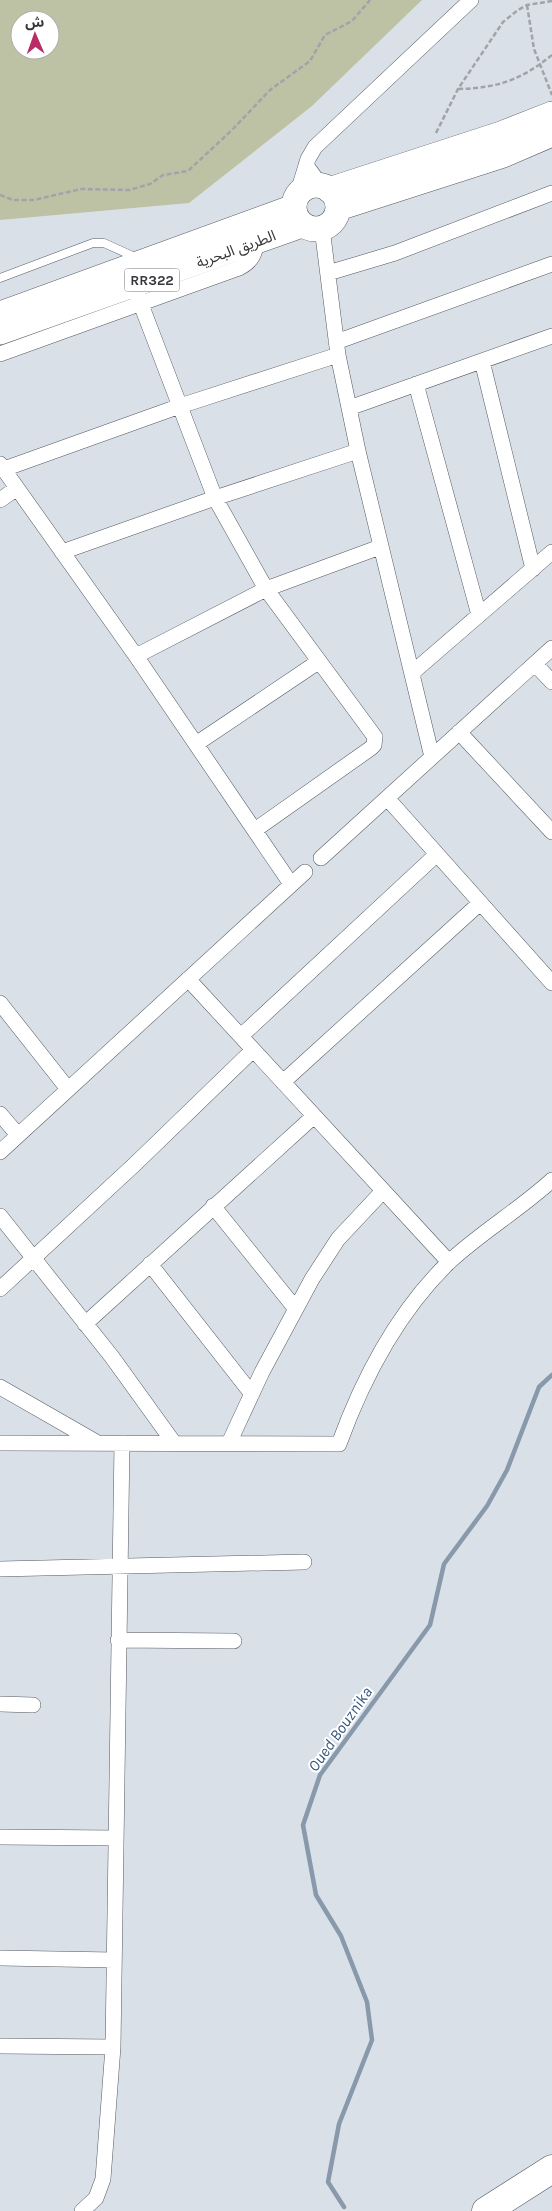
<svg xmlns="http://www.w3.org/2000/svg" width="552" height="2211" viewBox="0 0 552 2211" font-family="Karla,'Noto Sans Arabic',sans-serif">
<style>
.green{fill:#bec2a4;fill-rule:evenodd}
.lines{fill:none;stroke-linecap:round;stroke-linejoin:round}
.stream{stroke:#8899ab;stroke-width:4.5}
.lane-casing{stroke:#555a60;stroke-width:9}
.street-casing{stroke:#555a60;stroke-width:16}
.primary-casing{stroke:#555a60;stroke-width:26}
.highway-casing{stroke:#555a60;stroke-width:29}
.path{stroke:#a0a4aa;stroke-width:2.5;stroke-dasharray:5 2.5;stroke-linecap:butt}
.lane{stroke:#fff;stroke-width:8}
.street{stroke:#fff;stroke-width:15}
.primary{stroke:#fff;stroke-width:25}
.highway{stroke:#fff;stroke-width:28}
.labels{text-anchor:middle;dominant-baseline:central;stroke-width:4;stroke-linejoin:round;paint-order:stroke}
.shield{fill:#fff;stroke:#727476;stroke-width:1}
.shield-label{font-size:14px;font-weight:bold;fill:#36383b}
.street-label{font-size:15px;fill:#36383b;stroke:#fff}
.water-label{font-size:16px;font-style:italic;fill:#35587d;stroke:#fff}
</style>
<rect width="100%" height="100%" fill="#dae0e7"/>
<!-- green -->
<path class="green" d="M0 0H422L312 106 189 203 0 220ZM20 20H50V50H20Z"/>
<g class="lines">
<!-- stream -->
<path class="stream" d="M344 2207 328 2182 339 2124 372 2040 367 2002 341 1936 316 1895 303 1825 320 1775 430 1625 444 1564 487 1506 507 1470 539 1387 552 1375"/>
<!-- lane casing -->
<g class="lane-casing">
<path id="lane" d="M0 278 93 243H104L137 258"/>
</g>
<!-- street casing -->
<g class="street-casing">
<path id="street" d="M306 165 321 186
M297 195 308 159 315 147 471 0
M322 228 338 355 358 451 432 757
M328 273 395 253 552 193
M134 286 215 498 266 589 375 737 374 745 371 748 255 830
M336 342 552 264
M0 354 239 268C251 262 255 255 257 241
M482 361 533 569
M416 384 479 615
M349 408 552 336
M0 464 136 656 291 884
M4 469 180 406 338 355
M0 500 17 488
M62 552 215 498 358 451
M136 656 266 589 380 547
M535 664 552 682
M412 673 552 552
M459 732 552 832
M196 744 318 662
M387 798 552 983
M321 858 552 648
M188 979 449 1262
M0 1003 68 1089
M241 1036 437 854
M283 1082 480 903
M0 1114 18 1135
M0 1152 305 872
M213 1206 295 1308
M0 1216 112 1357 174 1443
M150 1264 252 1394
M0 1289 134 1165 253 1050
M85 1324 314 1116
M0 1387 96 1442
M0 1443 339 1444C363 1378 398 1312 448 1263 480 1233 519 1210 552 1180
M229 1443 262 1372 312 1279 338 1239 383 1191
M0 1569 304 1562
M118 1640 234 1641
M0 1704 33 1705
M0 1837 116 1838
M0 1958 114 1960
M0 2046 113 2047
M82 2211 96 2198 103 2179 113 2047 122 1443"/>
</g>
<!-- primary casing -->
<g class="primary-casing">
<path id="primary" d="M294 207a22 22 0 1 1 44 0a22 22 0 1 1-44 0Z
M329 190 501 134 552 114
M338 208 503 155 552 134
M0 314 294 207
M0 332 302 225"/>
</g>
<!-- highway casing -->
<g class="highway-casing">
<path id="highway" d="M486 2211 552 2169"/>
</g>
<!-- path -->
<path class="path" d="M527 5 534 49 552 95
M458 89C498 88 521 80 552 55
M436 133 458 89 503 22 518 10 527 5 552 1
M0 195 13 200H34L81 189 129 190 150 184 163 175 188 171 232 130 270 90 310 61 325 35 352 21 370 0"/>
<!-- lane -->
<use href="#lane" class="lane"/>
<!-- street -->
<use href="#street" class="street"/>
<!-- primary -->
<use href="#primary" class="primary"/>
<!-- highway -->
<use href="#highway" class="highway"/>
</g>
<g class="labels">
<!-- shield labels -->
<rect class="shield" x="124.5" y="268.5" width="55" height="23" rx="4"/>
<g class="shield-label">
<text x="152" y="280">RR322</text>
</g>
<!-- street labels -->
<g class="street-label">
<text transform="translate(236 249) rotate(-20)">الطريق البحرية</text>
</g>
<!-- water labels -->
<g class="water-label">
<text transform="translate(340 1729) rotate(-55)">Oued Bouznika</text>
</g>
</g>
<!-- north arrow -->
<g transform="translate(35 35) rotate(358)"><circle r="24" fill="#ffffff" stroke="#afafb1"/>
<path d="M0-4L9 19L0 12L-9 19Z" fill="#b82d65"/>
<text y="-8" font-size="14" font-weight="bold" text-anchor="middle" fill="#36383b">ش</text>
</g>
</svg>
